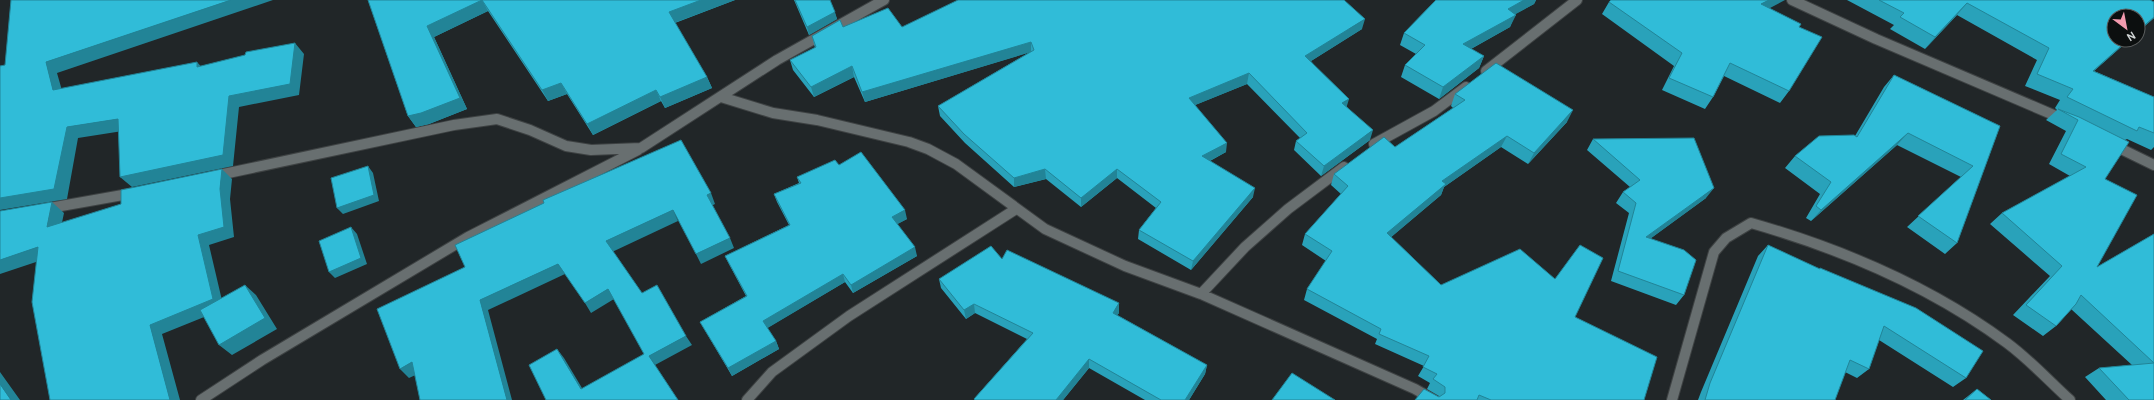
<svg xmlns="http://www.w3.org/2000/svg" width="2154" height="400" viewBox="0 0 2154 400" font-family="Overpass,sans-serif">
<style>
.lines{fill:none;stroke-linecap:round;stroke-linejoin:round}
.minor-casing{stroke:#3e4243;stroke-width:12}
.minor{stroke:#686f70;stroke-width:10}
.wall{fill:#29a2ba}
.shaded-wall{fill:#228497}
.building{fill:#30bcd8;stroke:#228497}
</style>
<rect width="100%" height="100%" fill="#212628"/>
<g class="lines">
<!-- minor casing -->
<g class="minor-casing">
<path id="minor" d="M1792 0 1876 39 2063 119
M1486 71 1577 0
M721 97 773 113 817 120 909 142 928 149 956 164 1045 229 1125 266 1201 294 1415 389 1434 400
M1374 144 1434 111 1466 87
M2113 145 2154 165
M214 176 454 125 497 119 530 130 566 146 591 150 641 148 777 60 884 0
M44 209 134 193
M1201 294 1245 247 1288 209 1344 167
M201 400 262 360 468 237 638 150
M747 400 772 372 849 316 1016 209
M1672 400 1714 252 1726 238 1751 223C1842 249 1930 286 2007 343 2030 360 2049 381 2070 400"/>
</g>
<!-- minor -->
<use href="#minor" class="minor"/>
</g>
<!-- wall -->
<path class="wall" d="M368 0H735L675 23 707 77 712 88 665 108 661 101 593 135 567 94 548 101 488 11 434 37 467 109 429 124 416 127 408 116Z
M794 0H830L837 19 809 35Z
M1436 0H1536L1534 4 1515 14 1510 27 1471 49 1484 56 1479 68 1439 99 1401 77 1405 65 1416 54 1400 45 1404 33Z
M1847 0H2150L2154 2V18L2138 32V16L2114 40H2129L2094 71 2154 97V147L2151 150 2127 139 2125 140 2105 179 2097 267 2154 234V400H2106L2085 377 2099 368 2132 365 2071 309 2056 326 2043 336 2013 315 2050 276 1990 224 2002 213 2070 176 2049 164 2066 131 2046 120 2057 110 2055 108 2060 100 2025 86 2037 60 1957 15 1925 49 1890 29 1894 25Z
M1609 2 1769 8 1799 27 1789 91 1780 103 1724 76 1713 97 1705 109 1662 90 1674 66 1602 14Z
M843 27H902L1362 29 1311 61 1347 107 1370 140 1321 176 1294 150 1296 141 1300 138 1247 84 1195 105 1226 152 1210 161 1253 197 1191 270 1138 239 1139 230 1156 208 1117 178 1081 207 1046 179 1014 187 965 143 940 116 938 106 1030 52 865 102 854 77 814 97 793 70 790 60 815 48 812 36Z
M1894 75 2000 126 1957 243 1945 254 1907 227 1961 177 1897 145 1811 221 1806 218 1820 194 1785 168 1795 156 1855 136 1884 87Z
M1455 94 1567 122 1528 164 1501 147 1444 187 1441 195 1391 237 1441 285 1575 317 1644 400H1415L1439 396 1427 389 1430 383 1418 376 1424 366 1375 344 1377 339 1304 300 1307 289 1326 261 1302 245 1305 234 1341 194 1331 185 1334 174 1395 147 1453 108 1451 106Z
M1593 139 1706 198 1651 238 1684 295 1676 305 1611 281 1629 213 1616 203 1623 192 1630 187 1587 150Z
M839 165 907 219 897 224 917 256 853 293 845 282 767 328 776 341 779 349 732 376 700 322 746 296 729 264 725 256 789 225 777 202 774 194 799 183 797 177Z
M1768 245 1819 269 1820 268 1966 378 1953 387 1879 340 1869 369 1857 378 1845 372 1835 400H1698L1701 392 1758 256Z
M1002 259 1119 313 1117 315 1207 365 1205 374 1189 400H1145L1089 368 1063 400H974V399L1027 339 975 313 966 319 941 288 939 279Z
M1977 389 1991 400H1963Z"/>
<!-- shaded-wall -->
<path class="shaded-wall" d="M231 0H273L57 73 65 101 53 90 46 62Z
M482 0 488 11 434 37 467 109 429 124 416 127 408 116 427 26Z
M701 0H735L674 23 669 12Z
M1524 0H1536L1534 4 1503 21 1508 9Z
M1769 0H1785L1753 17 1761 4Z
M1967 3 1957 15 1925 49 1935 37Z
M835 12 837 19 809 35 807 27Z
M1516 15 1510 27 1458 56 1463 44Z
M2154 17V18L2138 32V31Z
M1365 19 1362 29 1303 66 1305 56Z
M2128 40H2129L2081 82 2093 71Z
M1031 42V52L865 102 862 92Z
M295 43 304 54 299 95 239 107 233 166 132 187 120 177 229 96Z
M1484 56 1479 68 1439 99 1443 87Z
M197 62 207 73 197 67Z
M852 66 854 77 814 97 811 87Z
M1249 73 1247 84 1188 108 1189 98Z
M707 77 712 88 665 108 660 97Z
M561 83 567 94 548 101 542 90Z
M656 90 661 101 593 135 587 124Z
M1349 99 1346 109 1342 103Z
M1573 110 1567 122 1528 164 1534 153Z
M118 119 129 130 78 138 67 199 0 210V198L67 127Z
M1373 130 1370 140 1321 176 1324 166Z
M1908 133 1897 145 1811 221 1821 210Z
M1507 136 1501 147 1444 187 1441 195 1383 244 1387 233 1442 181Z
M1227 143 1226 152 1200 166 1202 156Z
M368 166 373 173 379 201 343 214 337 208Z
M222 169 232 179 230 199 234 237 209 245 224 309 162 334 180 400H170L150 325 198 235 220 189Z
M1045 169 1046 179 1014 187V178Z
M1117 169V178L1081 207V198Z
M1255 188 1253 197 1191 270 1193 261Z
M1714 188 1706 198 1639 247 1646 237Z
M711 193 715 204 711 206 707 195Z
M52 202 64 213 59 237 47 227Z
M673 210 678 221 612 252 606 241Z
M905 210 907 219 894 226 892 217Z
M351 227 357 234 367 264 335 278 329 272Z
M730 238 734 248 701 264 696 254Z
M38 247 51 257 0 274V260Z
M915 247 917 256 853 293 851 285Z
M558 264 565 274 488 310 512 400H507L480 300Z
M843 274 845 282 766 329 763 321Z
M245 285 256 295 277 329 232 355 219 345Z
M608 289 614 299 591 313 585 303Z
M1119 303V313L1112 322 1113 313Z
M974 304 975 313 966 319 964 310Z
M686 336 692 345 655 365 649 356Z
M776 341 779 349 732 376 728 368Z
M557 349 564 358 588 398 581 389Z
M1089 359V368L1063 400H1056Z
M412 362 422 372 409 378 400 369Z
M1207 365 1205 374 1189 400H1185Z
M0 372 20 400H11L0 384Z"/>
<!-- building -->
<path class="building" d="M11 0H231L46 62 53 90 197 62V67L245 55 246 52 295 43 290 84 229 96 223 155 120 177 118 119 67 127 54 189 0 198V66L5 65Z
M368 0H701L669 12 707 77 660 97 656 90 587 124 561 83 542 90 482 0 427 26 460 98 421 113 408 116Z
M795 0H830L835 12 807 27Z
M958 0H1344L1365 19 1305 56 1349 99 1342 103 1373 130 1324 166 1296 141 1307 133 1249 73 1189 98 1227 143 1202 156 1255 188 1193 261 1139 230 1161 202 1117 169 1081 198 1045 169 1014 178 964 134 938 106 1034 50 1031 42 862 92 852 66 811 87 790 60 816 47 812 36 840 20 843 27 888 8 902 27Z
M1436 0H1524L1508 9 1516 15 1463 44 1484 56 1443 87 1405 65 1425 45 1404 33Z
M1611 0H1769L1761 4 1801 24 1799 27 1822 37 1789 91 1730 63 1713 97 1669 78 1682 53 1609 2Z
M1879 0H2150L2154 2V17L2138 31V16H2114V40H2128L2093 71 2154 97V133L2139 127 2137 131 2067 97 2073 89 2037 74 2049 48 1967 3 1935 37 1900 17 1904 13Z
M1496 63 1573 110 1534 153 1507 136 1442 181 1446 184 1387 233 1441 285 1520 249 1555 279 1580 245 1603 258 1575 317 1657 357 1644 400H1491L1479 395 1477 400H1415L1424 389 1439 397 1445 393V387L1433 379 1437 374 1423 367 1429 356 1379 334 1381 329 1307 289 1332 251 1305 234 1348 186 1334 174 1384 137 1395 147 1465 100 1455 94Z
M1894 75 2000 126 1957 243 1918 216 1973 166 1908 133 1821 210 1816 206 1831 182 1795 156 1819 136 1854 135 1857 137Z
M2058 109 2079 117 2129 142 2105 179 2137 195 2097 267 2154 234V363L2081 295 2076 304 2056 326 2026 305 2062 266 2002 213 2086 167 2061 154 2078 120Z
M1694 138 1714 188 1646 237 1684 250 1696 260 1684 295 1618 271 1636 203 1623 192 1640 180 1593 139Z
M681 140 711 193 707 195 730 238 696 254 673 210 606 241 642 293 657 285 686 336 649 356 678 400H546L529 365 557 349 581 389 644 354 608 289 585 303 558 264 480 300 507 400H420L412 362 400 369 377 309 465 267 455 245 544 203 543 200Z
M861 152 905 210 892 217 915 247 851 285 843 274 763 321 776 341 728 368 700 322 747 296 725 256 790 225 774 194 801 183 797 177 835 160 839 165Z
M368 166 374 195 337 208 331 178Z
M222 169 220 189 224 227 198 235 213 299 150 325 170 400H50L32 302 38 247 0 260V211L52 202 47 227 121 204V190Z
M351 227 361 258 329 272 319 241Z
M1768 245 1820 269V268L1916 308 1983 351 1966 378 1884 326 1869 369 1850 360 1835 400H1705L1710 383Z
M991 246 1002 259 1007 250 1119 303 1113 313 1207 365 1185 400H1161L1089 359 1056 400H975L974 399 1033 333 974 304 964 310 939 279Z
M245 285 265 318 219 345 200 310Z
M2154 363V400H2129L2099 368Z
M1292 373 1335 400H1272Z
M0 384 11 400H0Z
M1977 389 1991 400H1965Z"/>
<!-- north arrow -->
<g transform="translate(2126 28) rotate(148)"><circle r="19" fill="#0c0f0f" stroke="#5b5e5e"/>
<path d="M0-3L7 15L0 10L-7 15Z" fill="#f29aae"/>
<text y="-6" font-size="11" font-weight="bold" text-anchor="middle" fill="#d1d5d5">N</text>
</g>
</svg>
